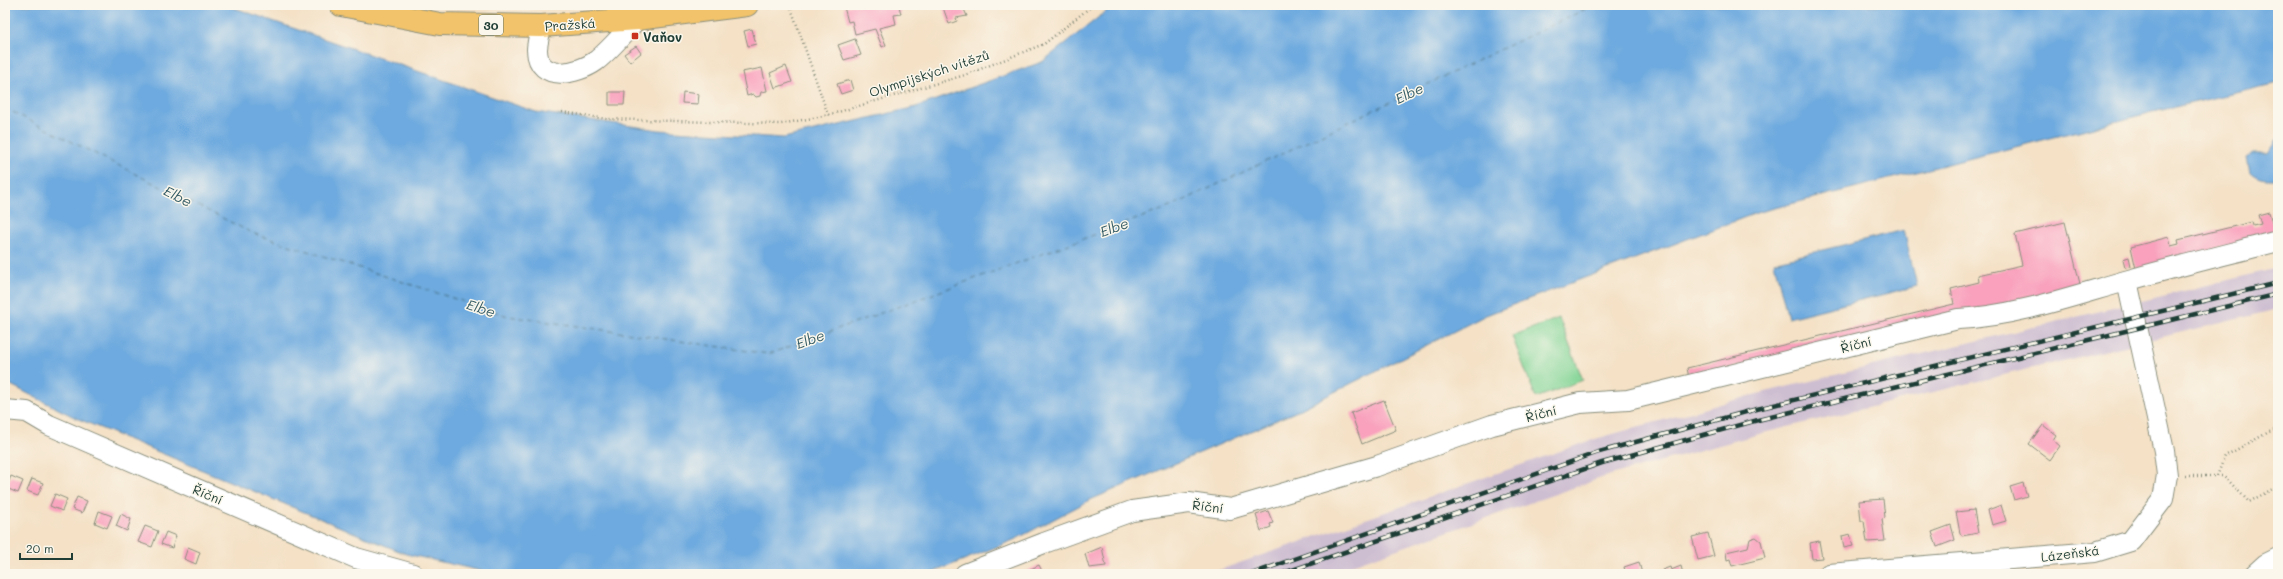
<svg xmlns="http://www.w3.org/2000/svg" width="2283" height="579" viewBox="0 0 2283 579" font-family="Mali,sans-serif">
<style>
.industrial{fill:#cebed1}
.green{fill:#82d495;stroke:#508864}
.water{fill:#6eaadf;stroke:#46748a}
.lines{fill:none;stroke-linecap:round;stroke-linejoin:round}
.ferry{stroke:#375e67;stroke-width:1;stroke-dasharray:5 4;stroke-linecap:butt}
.building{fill:#f9a1bd}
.minor-casing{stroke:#8a8f7d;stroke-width:22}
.major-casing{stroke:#8a8f7d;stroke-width:24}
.path{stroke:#8a8f7d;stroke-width:2.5;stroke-dasharray:1 3;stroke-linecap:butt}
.minor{stroke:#fff;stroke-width:20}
.major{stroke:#f2c36a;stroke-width:22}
.rail-casing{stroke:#1f3d34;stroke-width:4.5}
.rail{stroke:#fbf7ec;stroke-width:3;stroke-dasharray:9;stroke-linecap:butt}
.poi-dot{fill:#c8321e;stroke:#fbf7ec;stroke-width:1.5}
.labels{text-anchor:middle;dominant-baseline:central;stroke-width:3;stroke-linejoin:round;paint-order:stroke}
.shield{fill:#fbf7ec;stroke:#61756b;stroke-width:1}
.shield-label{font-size:12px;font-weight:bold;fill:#1f3d34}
.street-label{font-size:13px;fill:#1f3d34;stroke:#fbf7ec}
.poi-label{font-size:13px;font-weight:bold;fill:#1f3d34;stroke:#fbf7ec;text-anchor:start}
.water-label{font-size:14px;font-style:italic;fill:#375e67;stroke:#fbf7ec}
</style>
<rect width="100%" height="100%" fill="#fbf7ec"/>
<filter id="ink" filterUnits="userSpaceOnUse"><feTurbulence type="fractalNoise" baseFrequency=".025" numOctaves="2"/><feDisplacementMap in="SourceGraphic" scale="8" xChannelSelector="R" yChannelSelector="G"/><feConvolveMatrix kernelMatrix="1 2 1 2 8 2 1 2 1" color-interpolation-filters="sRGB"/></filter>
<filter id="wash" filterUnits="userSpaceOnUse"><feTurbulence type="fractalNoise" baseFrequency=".012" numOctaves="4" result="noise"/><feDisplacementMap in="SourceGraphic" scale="16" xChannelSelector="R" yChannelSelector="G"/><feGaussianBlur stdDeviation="0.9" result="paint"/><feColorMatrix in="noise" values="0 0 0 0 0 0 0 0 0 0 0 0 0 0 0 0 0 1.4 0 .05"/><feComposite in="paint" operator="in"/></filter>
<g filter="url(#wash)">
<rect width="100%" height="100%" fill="#f4e1c6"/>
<!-- industrial -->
<path class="industrial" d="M2278 268V309L1763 433 1607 476 1326 574H1208L1595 439 1753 395Z"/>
<!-- green -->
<path class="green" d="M1559 318 1583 380 1536 398 1512 336Z"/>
<!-- water -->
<path class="water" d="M5 5H226L536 112 659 130 784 138 916 107 1042 62 1114 5H2278V83L2149 113 1759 212 1486 315 1295 412 1090 500 1016 539 929 574H495L406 554 76 418 5 382Z
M2278 139V179C2266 179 2259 180 2250 172L2247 158 2253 154H2268Z
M1904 230 1917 286 1788 318 1774 262Z"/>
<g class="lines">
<!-- ferry -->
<path class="ferry" d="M5 108 252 233 508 316 769 354 1170 207 1594 5"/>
</g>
<g id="blocks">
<!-- building -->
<path class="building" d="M853 5 899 6 901 14 894 15 896 24 879 28 886 45 882 47 875 29 855 34 852 21 848 22 844 7Z
M942 5H962L967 16 956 18 957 21 949 24Z
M752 29 756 44 748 46 744 31Z
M855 39 861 55 844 60 838 45Z
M636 46 641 53 630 62 624 54Z
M786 66 792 82 775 88 770 73Z
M762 68 767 91 761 92 760 96 756 97 753 94 747 96 742 72Z
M850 80 853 90 841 94 837 84Z
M609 92H625L624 105H609Z
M683 92 699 94 698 104 682 103Z
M2269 212 2272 223 2278 221V230L2274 231 2275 234 2136 269 2131 247 2169 237 2171 246 2179 244 2178 240 2252 222 2253 226 2261 224 2258 215Z
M2065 222 2081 288 1689 378 1687 368 1954 304 1951 289 1979 282 1978 275 2022 265 2015 234Z
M2129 257 2131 266 2125 267 2123 259Z
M1384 400 1396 430 1362 444 1351 413Z
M2043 425 2056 435 2053 440 2060 446 2050 460 2029 444Z
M11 476 23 481 18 493 6 488Z
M32 479 43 483 38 495 27 491Z
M2023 483 2027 496 2014 500 2010 487Z
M55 494 67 499 62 511 50 506Z
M77 497 87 501 82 513 72 509Z
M1883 499 1885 518 1882 519 1885 541 1867 542 1864 521H1861L1859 501Z
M2001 505 2006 521 1992 525 1988 510Z
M1974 510 1978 533 1962 536 1960 533 1956 512Z
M99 511 112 516 107 528 95 523Z
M1268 511 1273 523 1270 524 1271 527 1261 531 1256 515Z
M121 514 131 519 127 531 116 526Z
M1951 525 1955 540 1937 547 1932 532Z
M145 526 158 531 152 547 138 542Z
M166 532 176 536 172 548 161 544Z
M1708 533 1714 556 1698 560 1692 537Z
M1850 534 1853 546 1844 548 1842 536Z
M1756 537 1761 541 1765 558 1732 566 1730 559 1727 560 1726 552 1748 547 1750 539Z
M1819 541 1822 558 1812 559 1810 543Z
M188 547 200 552 196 564 184 559Z
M1102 547 1106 566 1089 568 1085 554Z
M1639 562 1642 574H1626L1624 567Z
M1039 565 1043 573 1024 574 1023 573Z
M1681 566 1683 574H1664L1662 570 1670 567 1671 570Z"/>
</g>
</g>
<g filter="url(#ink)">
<use href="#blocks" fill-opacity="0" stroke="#8a8f7d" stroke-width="1"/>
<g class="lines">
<!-- minor casing -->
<g class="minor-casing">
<path id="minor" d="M541 26C540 33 537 43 537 50 538 83 578 74 596 61 611 49 624 33 637 19
M5 410 27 412 49 425 356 558 413 574
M965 574 1044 543 1132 511 1189 503 1230 509 1377 466 1492 425 1580 403 1628 400 1958 319C2016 316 2072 296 2129 280 2178 266 2228 254 2278 241
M1829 574 2095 552 2131 541 2163 499 2167 475 2164 451 2127 281
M2255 574 2266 564 2278 558"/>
</g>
<!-- major casing -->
<g class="major-casing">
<path id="major" d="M341 5 440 24 541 26 637 19 747 5"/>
</g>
<!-- path -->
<path class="path" d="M790 5 828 115
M562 112 607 119 781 124 828 115 965 75 1044 44 1093 5
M2185 476H2224L2249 502 2278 486
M2217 476 2225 456 2269 432 2278 429"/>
<!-- minor -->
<use href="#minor" class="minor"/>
<!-- major -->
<use href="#major" class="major"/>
<!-- rail casing -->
<g class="rail-casing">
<path id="rail" d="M1251 574 1599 452 1757 409 2278 283
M1281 574 1602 463 1758 420 2278 294"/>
</g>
<!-- rail -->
<use href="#rail" class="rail"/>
</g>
</g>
<!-- markers -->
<rect class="poi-dot" x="631" y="32" width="8" height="8" rx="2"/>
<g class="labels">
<!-- shield labels -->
<rect class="shield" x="479" y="15" width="24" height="20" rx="3"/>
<g class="shield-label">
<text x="491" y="25">30</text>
</g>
<!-- street labels -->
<g class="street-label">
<text transform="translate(570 24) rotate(-4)">Pražská</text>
<text transform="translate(929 73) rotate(-18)">Olympijských vítězů</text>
<text transform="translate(1856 344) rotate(-14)">Říční</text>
<text transform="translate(1541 413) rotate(-14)">Říční</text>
<text transform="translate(208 494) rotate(23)">Říční</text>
<text transform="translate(1208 506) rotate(7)">Říční</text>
<text transform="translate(2070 553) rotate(-7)">Lázeňská</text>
</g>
<!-- poi labels -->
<g class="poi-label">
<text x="643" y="36">Vaňov</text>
</g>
<!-- water labels -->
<g class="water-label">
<text transform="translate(1409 93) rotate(-25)">Elbe</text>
<text transform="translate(178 196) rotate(27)">Elbe</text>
<text transform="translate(1114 227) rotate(-20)">Elbe</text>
<text transform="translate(481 308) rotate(18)">Elbe</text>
<text transform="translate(810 339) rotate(-20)">Elbe</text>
</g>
</g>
<!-- margin -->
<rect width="2283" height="579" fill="none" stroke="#fbf7ec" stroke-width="20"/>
<!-- scale -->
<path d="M20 553v6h52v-6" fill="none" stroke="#1f3d34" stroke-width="2"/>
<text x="26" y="553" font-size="12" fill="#1f3d34" stroke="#fbf7ec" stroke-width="3" paint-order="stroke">20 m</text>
</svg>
